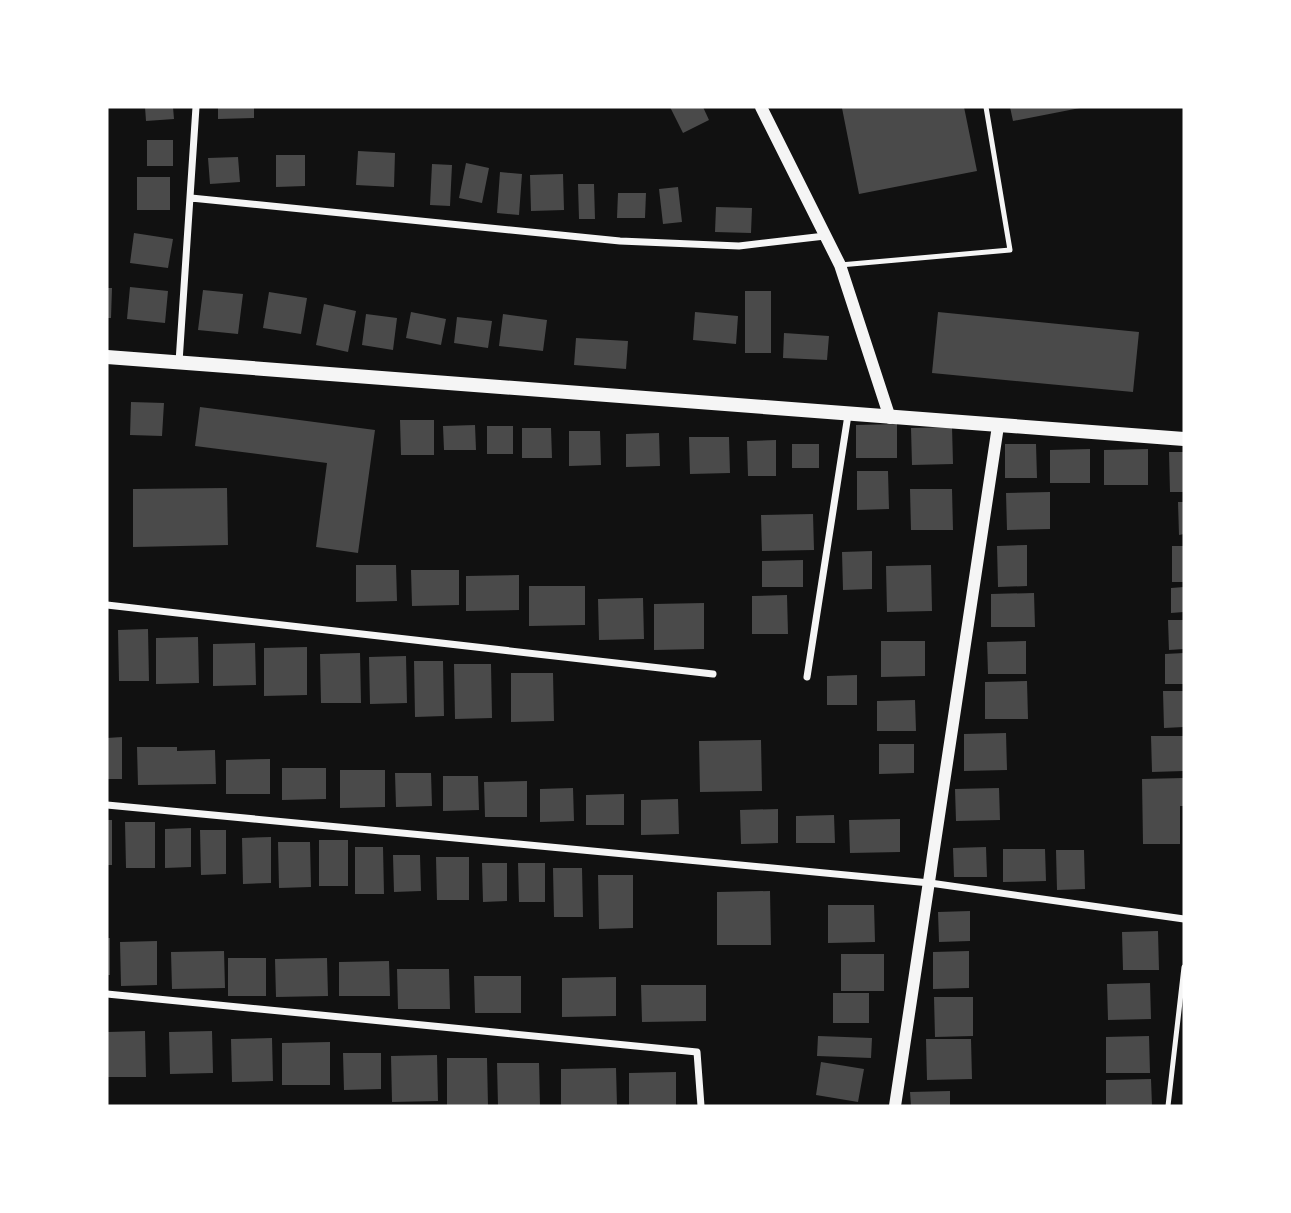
<svg xmlns="http://www.w3.org/2000/svg" width="1291" height="1213" viewBox="0 0 1291 1213" font-family="'Roboto Condensed',sans-serif">
<style>
.building{fill:#4a4a4a}
.lines{fill:none;stroke-linecap:round;stroke-linejoin:round}
.service{stroke:#f5f5f5;stroke-width:5}
.minor{stroke:#f5f5f5;stroke-width:7}
.tertiary{stroke:#f5f5f5;stroke-width:12}
.secondary{stroke:#f5f5f5;stroke-width:14}
</style>
<rect width="100%" height="100%" fill="#111"/>
<!-- building -->
<path class="building" d="M145 107H173L174 119 146 121Z
M218 107H254V118L218 119Z
M670 107H703L709 120 683 133Z
M849 107H964L977 171 859 194 842 108Z
M1010 107H1080V108L1013 121Z
M147 140H173V166H147Z
M358 151 395 153 394 187 356 185Z
M276 155H305V186L276 187Z
M238 157 240 182 210 184 208 158Z
M466 163 489 168 482 203 459 198Z
M432 164 452 165 450 206 430 205Z
M500 172 522 174 519 215 497 213Z
M563 174 564 210 531 211 530 175Z
M137 177H170V210H137Z
M578 184H594L595 219H579Z
M678 187 682 222 663 224 659 189Z
M618 193H646L645 218H617Z
M716 207 752 208 751 233 715 232Z
M134 233 173 239 168 268 130 263Z
M130 287 168 291 165 323 127 319Z
M107 288H112L111 318H107Z
M203 290 243 294 238 334 198 330Z
M745 291H771V353H745Z
M269 292 307 298 301 334 263 328Z
M324 304 356 311 348 352 316 345Z
M411 312 446 319 441 345 406 338Z
M695 312 738 316 736 344 693 340Z
M938 312 1139 332 1133 392 932 373Z
M366 314 397 318 393 350 362 345Z
M503 314 547 320 543 351 499 346Z
M457 317 492 321 488 348 454 343Z
M784 333 829 336 827 360 783 358Z
M576 338 628 341 626 369 574 365Z
M131 402 164 403 162 436 130 435Z
M200 407 375 430 358 553 316 547 327 463 195 446Z
M400 420H434V455H401Z
M897 424V458H856V425Z
M475 425 476 450H444L443 426Z
M487 426H513V454H487Z
M952 427 953 464 912 465 911 428Z
M522 428H551L552 458H522Z
M569 431H600L601 465 569 466Z
M659 433 660 466 626 467V434Z
M689 437H729L730 473 690 474Z
M776 440V476H748L747 441Z
M792 444H819V468H792Z
M1005 444H1036L1037 478H1005Z
M1090 449V483H1050V450Z
M1148 449V485H1104V450Z
M1169 452H1184V492H1170Z
M857 471H888L889 509 857 510Z
M227 488 228 545 133 547V489Z
M910 489H952L953 530H911Z
M1050 492V529L1007 530 1006 493Z
M1178 502H1184V534L1179 535Z
M813 514 814 550 762 551 761 515Z
M1027 545V586L998 587 997 546Z
M1172 546H1184V582H1172Z
M872 551V589L843 590 842 552Z
M803 560V587H762V561Z
M356 565H396L397 601 356 602Z
M931 565 932 611 887 612 886 566Z
M411 570H459V605L412 606Z
M519 575V610L466 611V576Z
M529 586H585V625L529 626Z
M1184 587V612L1171 613V588Z
M1034 593 1035 627H991V594Z
M787 595 788 634H752V596Z
M643 598 644 639 599 640 598 599Z
M704 603V649L654 650V604Z
M1168 620H1184V649L1169 650Z
M148 629 149 681H119L118 630Z
M198 637 199 683 156 684V638Z
M881 641H925V676L881 677Z
M1026 641V674H988L987 642Z
M255 643 256 685 213 686V644Z
M307 647V695L264 696V648Z
M360 653 361 703H321L320 654Z
M1184 653V684H1165V654Z
M406 656 407 703 370 704 369 657Z
M414 661H443L444 716 415 717Z
M454 664H491L492 718 455 719Z
M511 673H553L554 721 511 722Z
M857 675V705H827V676Z
M1027 681 1028 719H985V682Z
M1163 691H1184V727L1164 728Z
M915 700 916 731H877V701Z
M1006 733 1007 770 964 771V734Z
M1151 736H1184V771L1152 772Z
M122 737V779H107V738Z
M761 740 762 791 700 792 699 741Z
M879 744H914V773L879 774Z
M137 747H177V751L215 750 216 784 138 785Z
M270 759V794H226V760Z
M282 768H326V799L282 800Z
M340 770H385V807L340 808Z
M395 773H431L432 806 396 807Z
M443 776H478L479 810 443 811Z
M1183 778V806H1180V844H1143L1142 779Z
M527 781V817H485L484 782Z
M573 788 574 821 540 822V789Z
M999 788 1000 820 956 821 955 789Z
M624 794V825H586V795Z
M678 799 679 834 641 835V800Z
M778 809V843L741 844 740 810Z
M834 815 835 843H796V816Z
M900 819V852L850 853 849 820Z
M107 820H112V865H107Z
M125 822H155V868H126Z
M191 828V867L165 868V829Z
M200 830H226V874L201 875Z
M271 837V883L243 884 242 838Z
M319 840H348V886H319Z
M278 842H310L311 887 279 888Z
M355 847H383L384 894H355Z
M986 847 987 877H954L953 848Z
M1003 849H1045L1046 881 1003 882Z
M1056 850H1084L1085 889 1057 890Z
M393 855H420L421 891 394 892Z
M436 857H469V900H437Z
M482 863H507V901L483 902Z
M518 863H545V902H519Z
M553 868H582L583 917H554Z
M598 875H633V928L599 929Z
M770 891 771 945H717V892Z
M828 905H874L875 942 828 943Z
M970 911V941L939 942 938 912Z
M1158 931 1159 970H1123L1122 932Z
M107 938H110V975H107Z
M157 941V985L121 986 120 942Z
M224 951 225 988 172 989 171 952Z
M969 951V988L933 989V952Z
M841 954H884V991H841Z
M228 958H266V996H228Z
M327 958 328 996 276 997 275 959Z
M389 961 390 996H339V962Z
M397 969H449L450 1009H398Z
M474 976H521V1013H475Z
M616 977V1016L562 1017V978Z
M1150 983 1151 1019 1108 1020 1107 984Z
M641 985H706V1021L642 1022Z
M833 993H869V1023H833Z
M934 997H973V1036L935 1037Z
M145 1031 146 1077H107V1032Z
M212 1031 213 1073 170 1074 169 1032Z
M818 1036 872 1038 871 1058 817 1056Z
M1149 1036 1150 1073H1106V1037Z
M272 1038 273 1081 232 1082 231 1039Z
M926 1039H971L972 1079 927 1080Z
M330 1042V1085H282V1043Z
M343 1053H381V1089L344 1090Z
M437 1055 438 1101 392 1102 391 1056Z
M447 1058H487L488 1106H447Z
M821 1062 864 1069 858 1102 816 1095Z
M497 1063H539L540 1106H498Z
M616 1068 617 1106H561V1069Z
M676 1072V1106H629V1073Z
M1151 1079 1152 1106H1106V1080Z
M950 1091V1106H911L910 1092Z"/>
<g class="lines">
<!-- service -->
<path class="service" d="M840 265 1010 250 986 107
M1168 1106 1184 967"/>
<!-- minor -->
<path class="minor" d="M191 198 620 241 739 246 825 236
M179 362 196 107
M107 605 713 674
M807 677 848 415
M107 805 930 883 1184 919
M107 994 697 1052 701 1106"/>
<!-- tertiary -->
<path class="tertiary" d="M761 107 840 265 890 418
M895 1106 998 426"/>
<!-- secondary -->
<path class="secondary" d="M107 357 1184 439"/>
</g>
<!-- border -->
<rect width="1291" height="1213" fill="none" stroke="#ffffff" stroke-width="217"/>
</svg>
